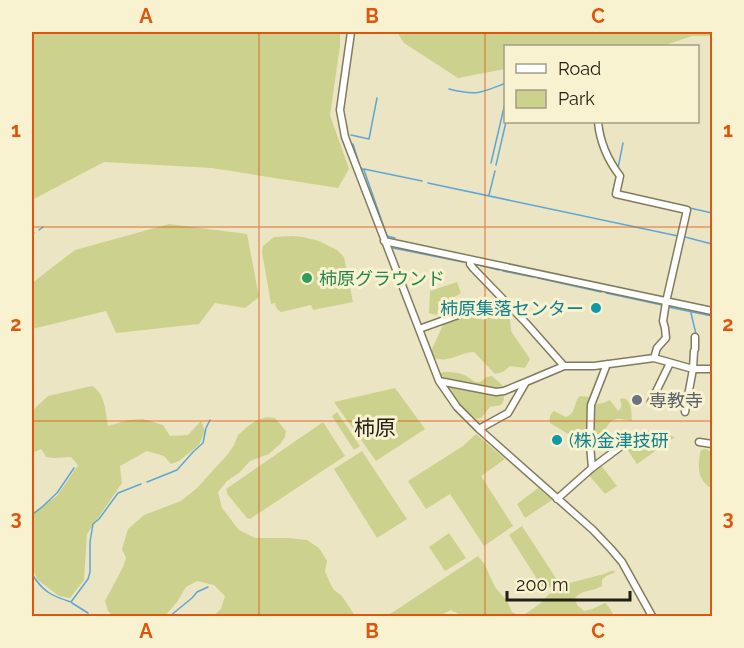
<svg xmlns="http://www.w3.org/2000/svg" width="744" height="648" viewBox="0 0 744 648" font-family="Raleway,'Noto Sans JP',sans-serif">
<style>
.green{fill:#ccd28d}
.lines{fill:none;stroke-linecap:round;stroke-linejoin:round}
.stream{stroke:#5ea7d5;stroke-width:1.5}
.minor-casing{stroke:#827c5e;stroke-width:9}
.minor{stroke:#fff;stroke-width:6}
.grid{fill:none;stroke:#de560c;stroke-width:1.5;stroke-opacity:0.55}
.leisure-dot{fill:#2e9e5b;stroke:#f8f2d1;stroke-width:2}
.culture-dot{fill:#0f9aa8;stroke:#f8f2d1;stroke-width:2}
.worship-dot{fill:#6b7280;stroke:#f8f2d1;stroke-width:2}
.labels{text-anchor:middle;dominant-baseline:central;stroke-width:6;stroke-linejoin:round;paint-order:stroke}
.leisure-label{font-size:18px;fill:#27864d;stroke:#f8f2d1;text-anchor:start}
.culture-label{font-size:18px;fill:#0d838f;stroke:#f8f2d1;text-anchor:end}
.worship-label{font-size:18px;fill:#5b616d;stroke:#f8f2d1;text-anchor:start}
.quarter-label{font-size:21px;fill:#222014;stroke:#f8f2d1}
.neatline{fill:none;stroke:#de560c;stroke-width:2}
.grid-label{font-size:20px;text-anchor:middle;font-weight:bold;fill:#de560c}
</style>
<rect width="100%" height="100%" fill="#ebe5c4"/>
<!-- green -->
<path class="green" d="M32 32H340V46L330 115 349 169 338 188 212 168 104 162 32 200Z
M397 32H712V36H692L663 46H506L505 69 458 78 404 43Z
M169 224 247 234 259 297 245 308 215 303 199 324 116 333 106 311 32 329V283L75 250Z
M292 236 303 237 319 241 337 250 344 257 353 302 313 310 311 305 281 312 277 309 275 303 271 304 262 252 263 246 274 237Z
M457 282 461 293 438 307 439 312 436 315 429 313 430 291Z
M496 311H510L514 315 510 319 511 331 530 359 525 368 510 366 503 372 495 374 474 352C457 353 452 363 434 358L431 351 444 323C453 319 462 318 472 315L476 318 484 320 488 317 489 312Z
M443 372C450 372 458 372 464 375 473 379 477 388 486 377L492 376 503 386 504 400 501 405 490 407 481 418 477 419C460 409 447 391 439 374Z
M92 386C106 394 105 411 108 426L128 420 143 419 163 425 170 436 188 435 201 421 205 431 199 445 179 461 171 464 164 456 147 451 120 466 122 483 87 534 84 580 70 598 59 596 38 580 32 568V515L33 512 57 496 78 465 71 457 54 458 46 457 41 449 32 453V411L48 396Z
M395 388 425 429 376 461 334 402Z
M580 396 589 397C586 409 587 423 586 436L582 440H578L550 423C549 417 550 414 554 411L566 417C577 413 573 402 580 396Z
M624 398C633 403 631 412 632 421 612 418 614 416 602 434L604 443 601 448 595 450 593 447 594 408 597 404 603 403 610 400 618 411C623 407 621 404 620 399Z
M337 412 360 446 354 450 332 416Z
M267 417 275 418 286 431 285 437 280 444 269 454 250 461 240 472 227 481 218 492 222 508 239 530 255 538H288L307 540 319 548 327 561 325 571 330 583 334 590 342 596 355 616H213L221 609 225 596 214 585 197 581 186 587 177 602 165 616H113L108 611 105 601 123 567 126 558 122 549 128 529 144 515 181 501 197 488 228 454 234 445 238 435 247 427 257 420Z
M323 422 345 456 250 519 247 518 228 495 226 489Z
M646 430 675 437 637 464 624 445Z
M476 434 505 459 481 476 513 526 484 546 450 494 426 509 408 481 463 446Z
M706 449 712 452V485L709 487C697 477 698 467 700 453L701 450Z
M362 451 407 519 377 538 334 469Z
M600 464 617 486 605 494 588 474Z
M538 488 552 500 525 518 517 504Z
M522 526 559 583 544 590 509 535Z
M449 533 466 558 445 571 429 547Z
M478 556 485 565 495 587 507 601 512 612 518 615 525 614 541 603 548 595 569 583 604 574 611 571H615L614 573 606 576 602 580V586C593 592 582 589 575 598L577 605 584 611 592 609 605 603 609 607 614 616H462L451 610 439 616H387Z"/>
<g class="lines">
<!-- stream -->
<path class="stream" d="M449 89C477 96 480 93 506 83
M351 135 369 139 377 98
M353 144 360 167 364 170 387 236 395 238
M491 163 506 99
M496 165 506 122
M618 168 623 143
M364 169 422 181
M428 183 678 236
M613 191 616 178
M489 195 495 171
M690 208 712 213
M39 230 43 227
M32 234 34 233
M685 237 712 244
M393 248 463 262
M474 264 499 270
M503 271 533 277
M538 278 601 292
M606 293 662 305
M668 307 712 316
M691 313 696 334
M147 482 177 470 193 452 203 443 206 428 210 420
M32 515 42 507 57 493 74 468
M32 574C43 592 52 596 71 602L88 579 90 572V542L93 524 99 519 118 493 141 484
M72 603 88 613
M170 616 192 598 197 592 208 587"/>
<!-- minor casing -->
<g class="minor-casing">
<path id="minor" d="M351 32 340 110 345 137 439 381 457 407 479 429 593 530 611 549 622 562 652 616
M598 122C600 143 607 159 620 176L616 194 687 210 666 302 663 321 665 328 666 338 657 348 654 358
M384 241 712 311
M471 260 470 264 473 268 526 323 564 366
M419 329 475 309 490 308 512 309
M439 381 496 392 504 391 526 382
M651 402 670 363
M685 412 693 369 694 351 695 349V337
M479 429 508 413 526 382 564 366H594L654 358 693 369H712
M699 442 712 444
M592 468 590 445 591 405 607 364
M557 499 592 468 620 447"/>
</g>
<!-- minor -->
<use href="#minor" class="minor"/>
</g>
<!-- grid -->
<path class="grid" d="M259 32V616M485 32V616M32 227H712M32 421H712"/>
<!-- markers -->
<circle class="leisure-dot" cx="307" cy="278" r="6"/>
<g class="culture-dot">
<circle cx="596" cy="308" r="6"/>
<circle cx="557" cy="440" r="6"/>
</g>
<circle class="worship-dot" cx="637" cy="400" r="6"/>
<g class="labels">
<!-- leisure labels -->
<g class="leisure-label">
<text x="319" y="278">柿原グラウンド</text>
</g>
<!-- culture labels -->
<g class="culture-label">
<text x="584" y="308">柿原集落センター</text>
<text x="569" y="440" text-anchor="start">(株)金津技研</text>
</g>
<!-- worship labels -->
<g class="worship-label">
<text x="649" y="400">専教寺</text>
</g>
<!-- quarter labels -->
<g class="quarter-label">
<text x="375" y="427">柿原</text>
</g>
</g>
<!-- border -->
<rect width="744" height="648" fill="none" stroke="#f8f2d1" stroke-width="66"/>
<!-- legend -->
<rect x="504" y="45" width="195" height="78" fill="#f8f2d1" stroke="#a29e85" stroke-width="1.5"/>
<rect x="516" y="64" width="30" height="9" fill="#ffffff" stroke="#a29e85" stroke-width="1.5"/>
<text x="558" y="75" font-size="18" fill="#222014">Road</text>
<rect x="516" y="90" width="30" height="18" fill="#ccd28d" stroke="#a29e85" stroke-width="1.5"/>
<text x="558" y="105" font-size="18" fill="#222014">Park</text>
<!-- scale -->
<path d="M507 591v9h123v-9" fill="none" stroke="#222014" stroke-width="3"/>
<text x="516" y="591" font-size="18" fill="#222014" stroke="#f8f2d1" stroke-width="4.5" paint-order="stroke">200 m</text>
<rect x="33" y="33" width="678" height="582" class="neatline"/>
<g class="grid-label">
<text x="146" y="23">A</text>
<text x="372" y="23">B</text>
<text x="598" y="23">C</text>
<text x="16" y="137">1</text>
<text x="728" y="137">1</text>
<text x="16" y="331">2</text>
<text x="728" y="331">2</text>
<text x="16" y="525">3</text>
<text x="728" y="525">3</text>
<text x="146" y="638">A</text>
<text x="372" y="638">B</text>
<text x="598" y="638">C</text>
</g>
</svg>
